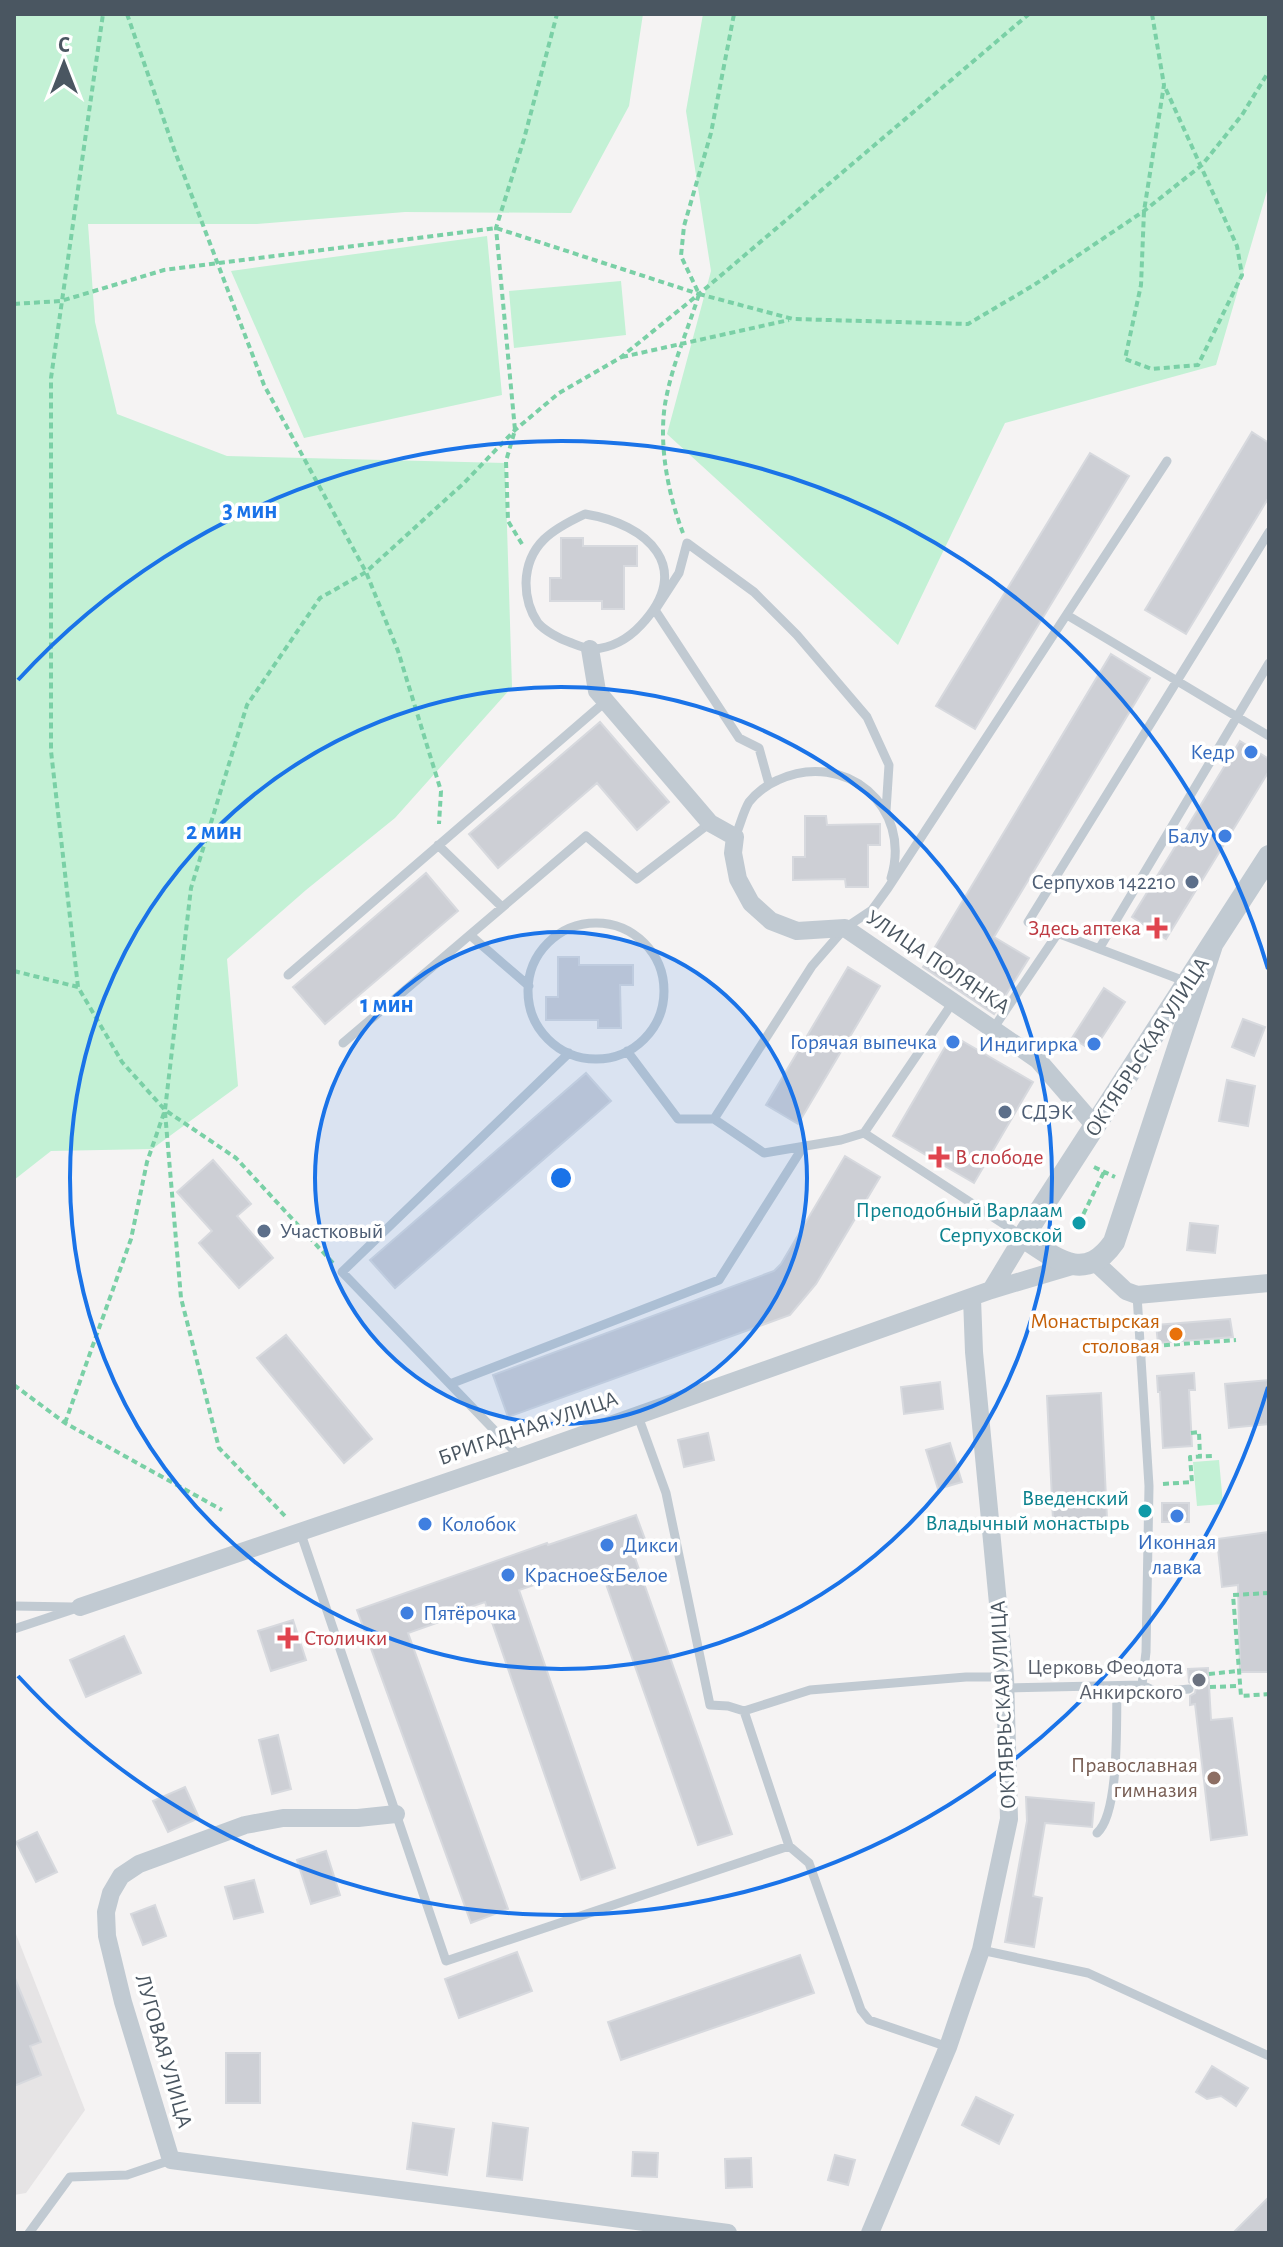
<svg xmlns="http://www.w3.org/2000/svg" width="1283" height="2247" viewBox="0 0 1283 2247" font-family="'Alegreya Sans',sans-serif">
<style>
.education{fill:#e6e4e5}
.green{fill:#c3f1d5}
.building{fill:#cdcfd5;stroke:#d7d9de;stroke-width:2}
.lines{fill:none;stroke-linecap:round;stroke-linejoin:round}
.path{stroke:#7ad0a6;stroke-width:4;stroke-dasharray:6 4;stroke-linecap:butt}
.service{stroke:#c1cad2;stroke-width:9}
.minor{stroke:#c1cad2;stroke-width:18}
.tertiary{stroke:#c1cad2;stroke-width:22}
.ring{fill:none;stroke:#1a73e8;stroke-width:4}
.shop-dot{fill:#3f7fe0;stroke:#fff;stroke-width:3}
.service-dot{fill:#5c6f8a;stroke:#fff;stroke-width:3}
.health-dot{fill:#e0444e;stroke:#fff;stroke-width:3}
.culture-dot{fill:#0f9aa8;stroke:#fff;stroke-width:3}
.food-dot{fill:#e8710a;stroke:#fff;stroke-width:3}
.worship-dot{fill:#6b7280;stroke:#fff;stroke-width:3}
.education-dot{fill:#8d6e63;stroke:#fff;stroke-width:3}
.labels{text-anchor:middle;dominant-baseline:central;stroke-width:7;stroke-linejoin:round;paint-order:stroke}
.shop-label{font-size:22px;fill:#366cbe;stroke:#fff;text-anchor:end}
.service-label{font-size:22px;fill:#4e5e75;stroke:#fff;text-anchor:start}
.health-label{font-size:22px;fill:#be3a42;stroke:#fff;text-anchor:start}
.street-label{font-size:22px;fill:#4a5661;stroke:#fff}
.culture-label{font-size:22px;fill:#0d838f;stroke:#fff;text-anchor:end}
.food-label{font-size:22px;fill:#c56008;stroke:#fff;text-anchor:end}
.worship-label{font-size:22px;fill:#5b616d;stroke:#fff;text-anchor:end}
.education-label{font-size:22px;fill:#785e54;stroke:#fff;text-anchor:end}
.centre{fill:#1a73e8;stroke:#fff;stroke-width:4}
.ring-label{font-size:24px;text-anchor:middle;font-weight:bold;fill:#1a73e8;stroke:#fff;stroke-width:7;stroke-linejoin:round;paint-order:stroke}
</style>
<rect width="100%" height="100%" fill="#f5f3f3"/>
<!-- education -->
<path class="education" d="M14 1929 85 2110 26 2193 14 2195Z"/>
<!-- green -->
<path class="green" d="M14 14H643L629 106 571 213 405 212 257 224H88L95 322 117 414 227 456 505 463 512 687 395 818 306 890 227 959 238 1086 152 1149 51 1151 14 1180Z
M703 14H1269V184L1216 365 1005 423 898 645 667 434 711 271 686 111Z
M487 236 502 395 304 438 231 271Z
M621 281 626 335 514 348 509 291Z
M1219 1460 1223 1504 1197 1506 1193 1462Z"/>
<!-- building -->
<path class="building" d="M1252 432 1269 443V497L1186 634 1145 610Z
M1090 453 1129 476 975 729 936 706Z
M561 538H583V546H637V566H624V609H602V601H550V578H561Z
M1111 654 1150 678 994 937 1029 958 994 1014 923 967Z
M600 722 669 802 637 830 597 783 498 868 469 834Z
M1240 741 1269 759V771L1166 939 1132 917Z
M805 816H826L827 825 880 824V845H868V887H846L845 879 793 880V857H805Z
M426 873 458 911 325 1024 293 987Z
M558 957H579V965H633V985H620L621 1028H598V1020H546V997H558Z
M848 967 880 986 798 1124 766 1105Z
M1104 988 1125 1002 1093 1051 1072 1038Z
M1243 1019 1265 1027 1254 1056 1232 1047Z
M952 1035 1033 1082 974 1183 893 1136Z
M586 1073 611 1101 395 1288 370 1260Z
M1227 1080 1255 1086 1248 1126 1219 1121Z
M845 1156 880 1177 816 1284 790 1315 508 1417 493 1375 774 1271 781 1264Z
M213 1160 251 1204 237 1216 273 1258 239 1288 199 1243 212 1231 177 1192Z
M1190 1223 1218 1226 1215 1253 1187 1250Z
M1230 1319 1233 1337 1158 1343 1156 1325Z
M286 1335 372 1439 344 1463 257 1358Z
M1194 1373 1195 1390H1189L1192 1446 1163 1448 1160 1392H1158L1157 1376Z
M1269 1380V1424L1229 1428 1225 1384Z
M940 1382 943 1409 904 1414 901 1387Z
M1101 1393 1107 1519 1053 1520 1047 1396Z
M708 1433 714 1460 684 1467 678 1440Z
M950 1443 962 1482 938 1489 926 1450Z
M1162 1503H1189V1522H1162Z
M636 1515 649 1550 634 1555 732 1834 698 1845 600 1567 577 1575 575 1571 519 1590 615 1868 581 1880 485 1602 455 1612 456 1616 408 1633 508 1909 471 1923 357 1610 547 1543 548 1545Z
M1269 1532V1672H1240L1238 1585 1222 1587 1217 1539Z
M293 1620 306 1660 271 1671 258 1631Z
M124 1636 141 1673 86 1697 70 1660Z
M1208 1668 1211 1720 1232 1718 1247 1835 1211 1840 1195 1704 1190 1705V1696L1195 1693 1196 1688 1189 1682 1188 1669Z
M278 1735 291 1789 272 1794 259 1740Z
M185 1787 199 1818 168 1832 153 1801Z
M1026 1797 1094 1803 1092 1827 1045 1823 1033 1896 1042 1898 1034 1947 1005 1942 1027 1821Z
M37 1832 57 1872 36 1882 16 1842Z
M326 1851 340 1895 311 1904 297 1860Z
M254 1880 263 1912 234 1919 225 1887Z
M155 1905 166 1936 143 1945 131 1914Z
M517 1952 532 1991 459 2018 445 1979Z
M800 1955 814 1993 621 2060 608 2022Z
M14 1976 41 2042 30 2046 41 2075 14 2086Z
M226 2053H260V2103H226Z
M1212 2066 1248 2088 1236 2106 1221 2096 1207 2099 1196 2092Z
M976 2097 1013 2115 999 2144 962 2125Z
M413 2123 454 2129 447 2175 407 2169Z
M493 2123 528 2128 522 2180 487 2176Z
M633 2152 658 2153 657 2177 632 2176Z
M835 2155 855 2160 848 2185 828 2180Z
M751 2158 752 2187 726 2188 725 2159Z
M1269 2197V2233H1233Z"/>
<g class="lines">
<!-- path -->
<path class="path" d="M127 14 174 149 264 385 366 572 398 651 441 791 439 824
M1152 14 1164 85 1144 211 1141 285 1125 359 1152 369 1198 365 1242 275 1237 246 1164 85
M699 294 793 319 968 324 1034 285 1144 211 1202 165 1242 115 1269 71
M14 304 61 301 164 270 496 228 699 294 1029 14
M622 357 789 320
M683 533C667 492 657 437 667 394 674 360 689 327 699 294L681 256 684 226 711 133 734 14
M522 544 508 521 506 461 515 430 496 228 524 139 557 14
M14 971 78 987 122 1062 165 1110 236 1158 333 1263
M78 987 51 751V378L103 14
M165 1112 181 1298 219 1448 287 1518
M1094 1167 1115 1177
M1079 1223 1104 1172
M1154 1346 1236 1340
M14 1385 65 1423 222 1510
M65 1423 131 1239 147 1162 165 1110 191 888 247 705 320 598 366 572 464 483 515 430 559 393 620 358 699 294
M1191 1433 1199 1432 1200 1457
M1163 1484 1192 1482 1190 1457 1212 1456
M1269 1593 1233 1595 1241 1696 1269 1694
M1209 1674 1238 1671
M1210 1687 1239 1686"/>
<!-- service -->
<path class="service" d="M585 514C648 524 695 568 641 625 628 639 612 648 593 649 585 649 577 645 569 642 560 639 545 631 538 623 529 610 526 598 526 583 527 544 553 529 585 514Z
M1067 615 1269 736
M769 784 759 748 739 738 655 610 679 573 687 543 754 592 797 635 867 717 889 765 886 811
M735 837C740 826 743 812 749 802 756 793 768 784 778 780 845 749 913 807 891 878
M438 845 502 907
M528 991a68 68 0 1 1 136 0a68 68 0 1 1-136 0Z
M470 935 529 986
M1099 949 1269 663
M288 975 606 701
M1187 982 1028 922 1269 532
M993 1029 1058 933
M343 1043 586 836 637 879 710 823
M627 1051 678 1119H714L812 966 845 928 872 910 888 888 1167 461
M714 1119 764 1153 841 1140 864 1133 953 1002
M864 1133 1022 1236
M1137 1295 1149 1486 1146 1652 1142 1685 1157 1692 1189 1689
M450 1384 719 1280 803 1147
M520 1457 342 1272 569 1053
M300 1531 446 1961 789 1846 744 1711 728 1706 710 1705 666 1493 638 1416
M14 1606 73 1607
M14 1629 80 1607
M1006 1688 1142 1685
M744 1711 810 1690 966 1677H1005
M1097 1833C1120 1813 1116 1720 1117 1686
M789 1846 809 1863 861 2010 869 2020 948 2047
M981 1950 1088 1973 1269 2056
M29 2233 70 2177 127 2175 171 2160"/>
<!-- minor -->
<path class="minor" d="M590 649 597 691 710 823 735 837 733 853 738 879 751 903 771 921 797 931 845 928 1038 1060 1096 1127
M1095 1262 1126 1291 1137 1295 1269 1283
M991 1290 1023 1237
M80 1607 520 1457 991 1290 1075 1265
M396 1814 358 1818H283L245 1825 139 1864 121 1876 111 1893 106 1912 107 1936 123 2002 171 2160 728 2233
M870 2233 948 2047 981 1950 1009 1819 1005 1677 974 1352 972 1298"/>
<!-- tertiary -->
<path class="tertiary" d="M1212 945 1114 1242C1085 1284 1056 1259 1023 1237L1269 856"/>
</g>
<!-- distance rings -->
<circle cx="561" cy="1178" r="246" fill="#1a73e8" fill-opacity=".12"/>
<g class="ring">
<circle cx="561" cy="1178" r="246"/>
<circle cx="561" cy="1178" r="491"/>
<path d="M1268 1387A737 737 0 0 1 18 1676M18 680A737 737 0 0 1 1268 969"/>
</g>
<!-- markers -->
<g class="shop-dot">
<circle cx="1251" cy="752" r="8"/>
<circle cx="1225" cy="836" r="8"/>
<circle cx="953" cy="1042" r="8"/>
<circle cx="1094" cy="1044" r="8"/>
<circle cx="1177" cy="1516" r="8"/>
<circle cx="425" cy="1524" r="8"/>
<circle cx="607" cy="1545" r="8"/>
<circle cx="508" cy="1575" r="8"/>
<circle cx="407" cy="1613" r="8"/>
</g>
<g class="service-dot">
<circle cx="1192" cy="882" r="8"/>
<circle cx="1005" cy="1112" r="8"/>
<circle cx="264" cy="1231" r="8"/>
</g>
<g class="health-dot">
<path d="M1153 916h8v8h8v8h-8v8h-8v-8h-8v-8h8z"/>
<path d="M935 1145h8v8h8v8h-8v8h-8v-8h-8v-8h8z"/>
<path d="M284 1626h8v8h8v8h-8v8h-8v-8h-8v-8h8z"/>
</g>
<g class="culture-dot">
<circle cx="1079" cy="1223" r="8"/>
<circle cx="1145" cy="1511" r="8"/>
</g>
<circle class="food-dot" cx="1176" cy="1334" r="8"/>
<circle class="worship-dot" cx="1199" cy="1680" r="8"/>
<circle class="education-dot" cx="1214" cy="1778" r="8"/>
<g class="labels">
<!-- shop labels -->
<g class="shop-label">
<text x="1235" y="752">Кедр</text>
<text x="1209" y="836">Балу</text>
<text x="937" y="1042">Горячая выпечка</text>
<text x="1078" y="1044">Индигирка</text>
<text x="441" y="1524" text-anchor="start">Колобок</text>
<text x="1177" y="1542" text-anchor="middle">Иконная<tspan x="1177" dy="25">лавка</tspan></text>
<text x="623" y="1545" text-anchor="start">Дикси</text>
<text x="524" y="1575" text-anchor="start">Красное&amp;Белое</text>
<text x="423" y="1613" text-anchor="start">Пятёрочка</text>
</g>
<!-- service labels -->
<g class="service-label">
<text x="1176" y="882" text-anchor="end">Серпухов 142210</text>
<text x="1021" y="1112">СДЭК</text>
<text x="280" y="1231">Участковый</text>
</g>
<!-- health labels -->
<g class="health-label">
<text x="1141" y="928" text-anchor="end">Здесь аптека</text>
<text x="955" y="1157">В слободе</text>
<text x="304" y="1638">Столички</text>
</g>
<!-- street labels -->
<g class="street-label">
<text transform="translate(938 962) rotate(34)">УЛИЦА ПОЛЯНКА</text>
<text transform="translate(1147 1047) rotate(-57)">ОКТЯБРЬСКАЯ УЛИЦА</text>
<text transform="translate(528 1428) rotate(-19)">БРИГАДНАЯ УЛИЦА</text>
<text transform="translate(1003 1705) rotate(-93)">ОКТЯБРЬСКАЯ УЛИЦА</text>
<text transform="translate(164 2051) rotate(74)">ЛУГОВАЯ УЛИЦА</text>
</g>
<!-- culture labels -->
<g class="culture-label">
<text x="1063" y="1210">Преподобный Варлаам<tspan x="1063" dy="25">Серпуховской</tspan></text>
<text x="1129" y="1498">Введенский<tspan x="1129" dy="25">Владычный монастырь</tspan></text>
</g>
<!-- food labels -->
<g class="food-label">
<text x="1160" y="1321">Монастырская<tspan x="1160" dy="25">столовая</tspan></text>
</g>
<!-- worship labels -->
<g class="worship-label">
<text x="1183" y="1667">Церковь Феодота<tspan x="1183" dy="25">Анкирского</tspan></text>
</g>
<!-- education labels -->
<g class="education-label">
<text x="1198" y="1765">Православная<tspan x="1198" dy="25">гимназия</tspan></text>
</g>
</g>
<circle cx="561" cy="1178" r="12" class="centre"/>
<g class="ring-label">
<text x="250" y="518">3 мин</text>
<text x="214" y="839">2 мин</text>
<text x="387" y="1012">1 мин</text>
</g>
<!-- border -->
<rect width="1283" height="2247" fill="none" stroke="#4a5661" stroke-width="32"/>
<!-- north arrow -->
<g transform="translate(64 64)" stroke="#ffffff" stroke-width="6" paint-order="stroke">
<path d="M0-6L14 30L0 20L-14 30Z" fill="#4a5661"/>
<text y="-12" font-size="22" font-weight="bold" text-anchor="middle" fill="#4a5661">С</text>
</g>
</svg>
